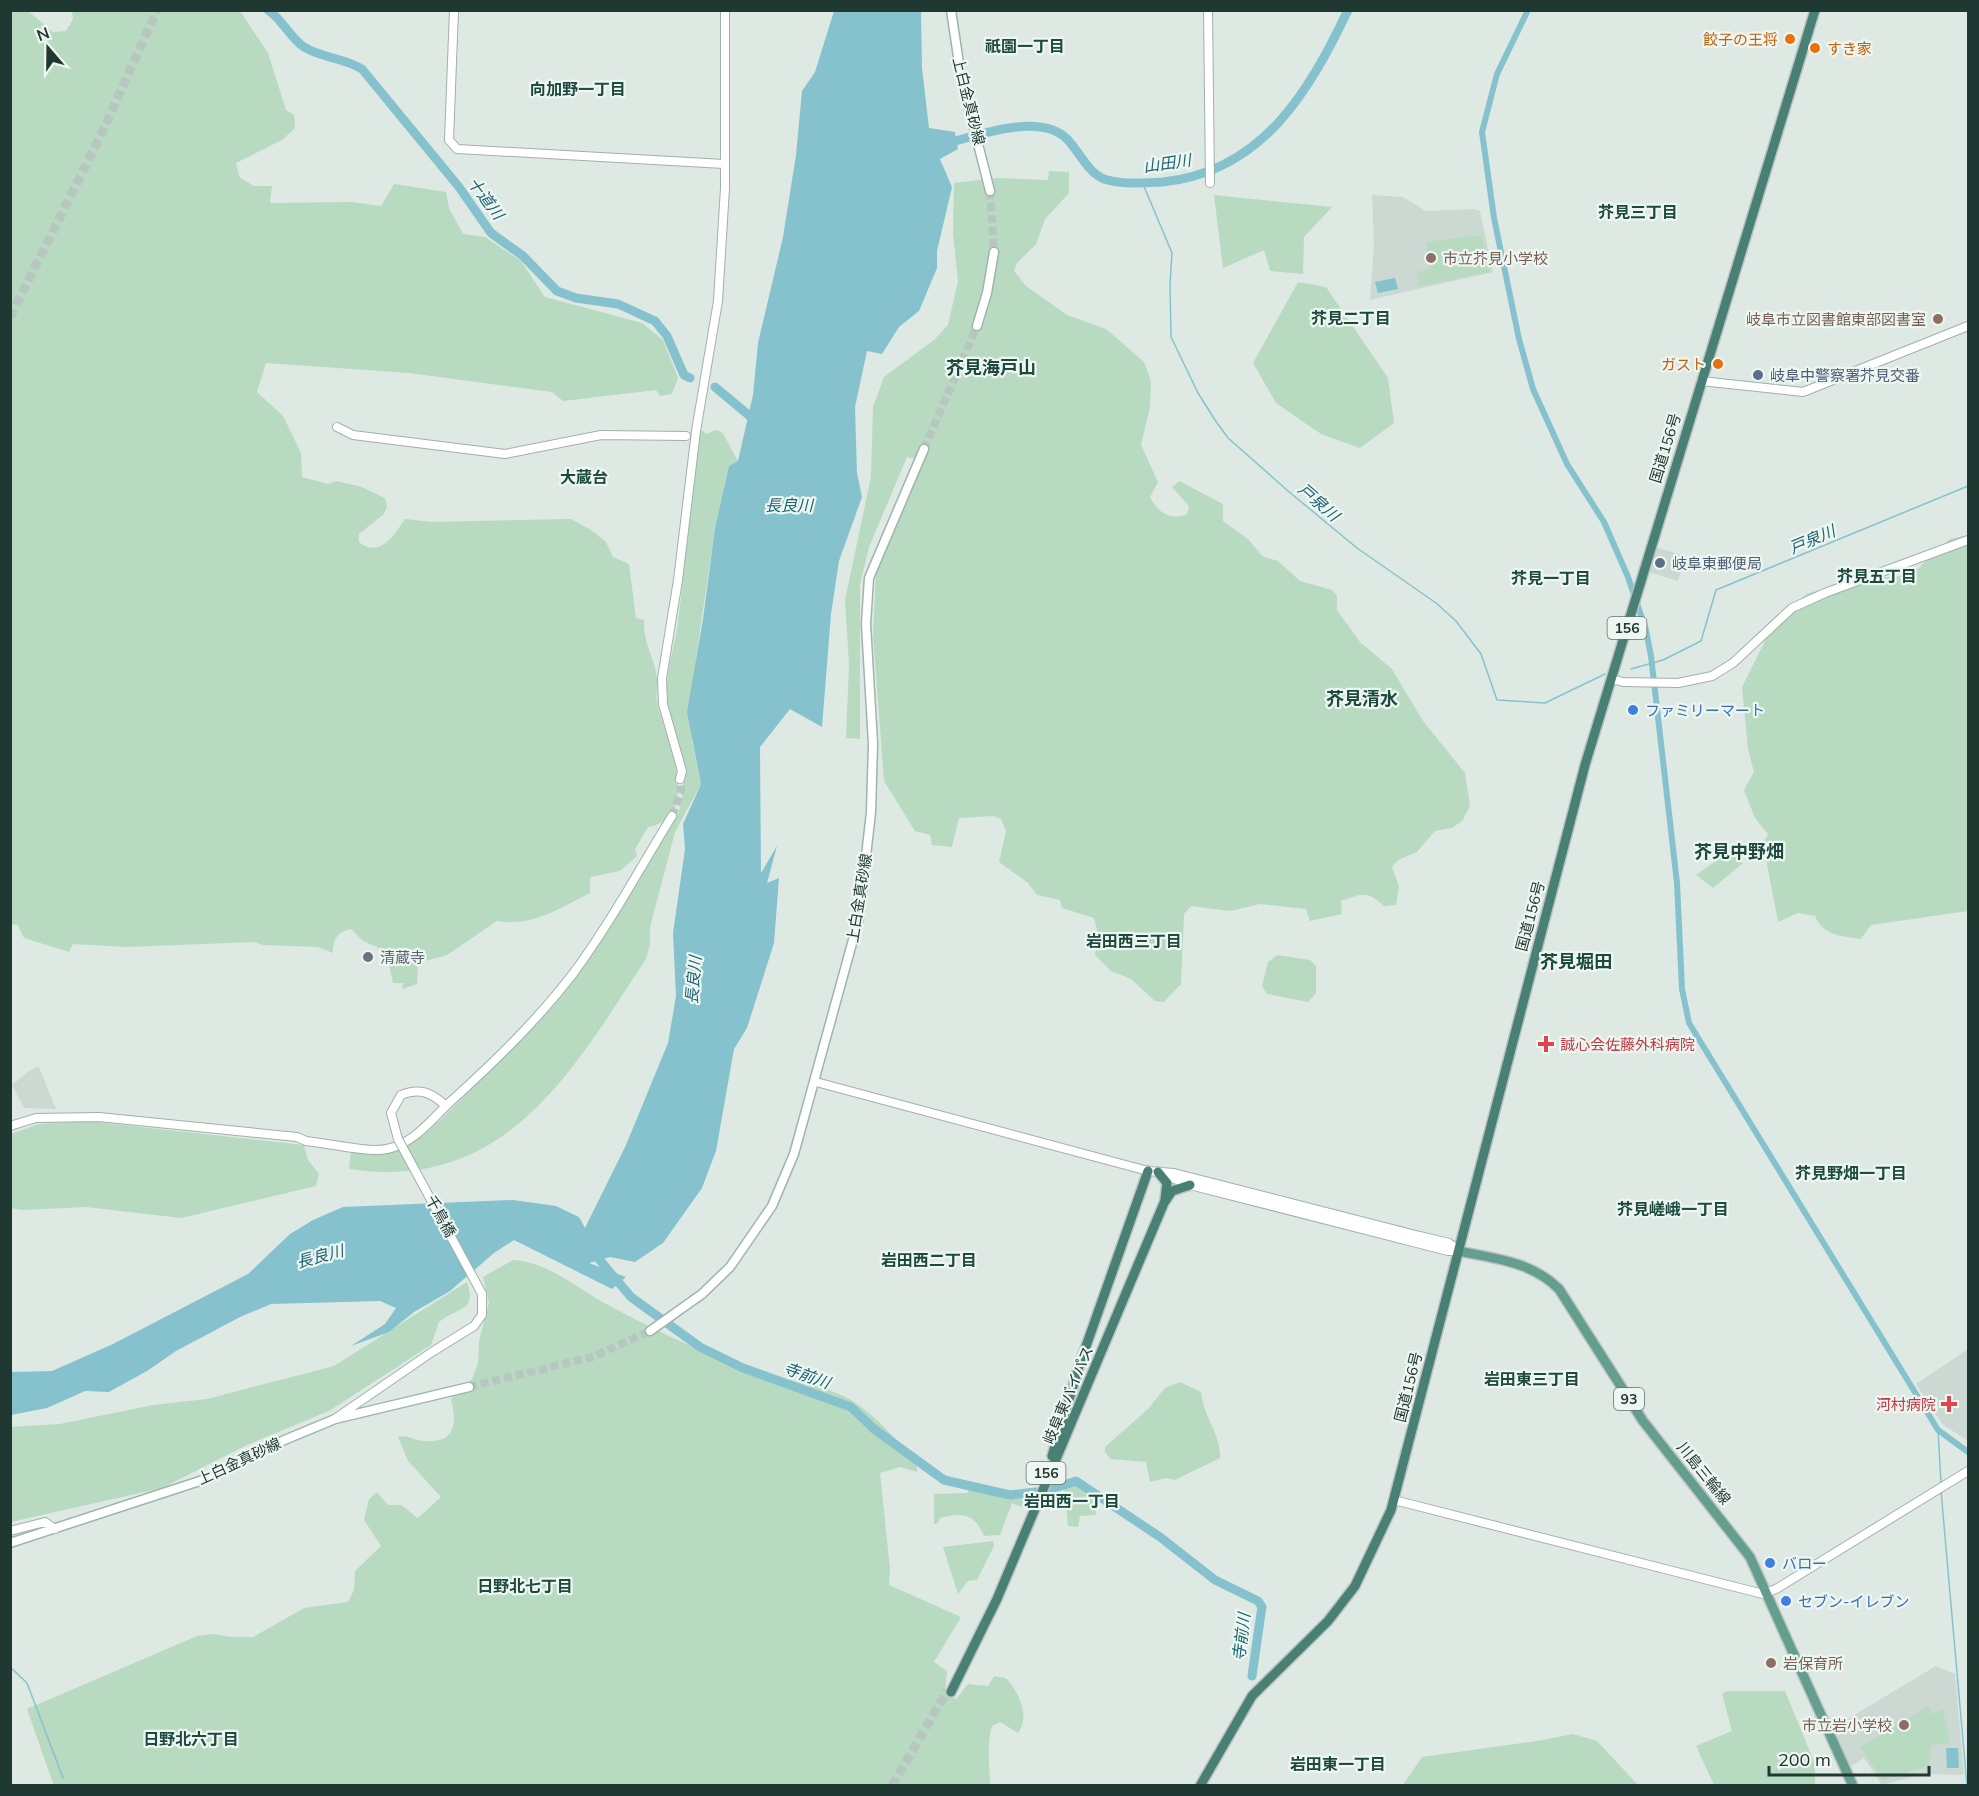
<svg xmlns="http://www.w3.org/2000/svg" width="1979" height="1796" viewBox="0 0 1979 1796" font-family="Mulish,'Noto Sans JP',sans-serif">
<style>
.built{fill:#ccd9d3}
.green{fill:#b7dac1}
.water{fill:#86c2ce}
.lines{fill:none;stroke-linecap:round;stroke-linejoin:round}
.stream{stroke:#86c2ce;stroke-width:1.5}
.canal{stroke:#86c2ce;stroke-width:6}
.river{stroke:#86c2ce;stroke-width:9}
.tertiary-tunnel{stroke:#b8c6c0;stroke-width:8;stroke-dasharray:8 4;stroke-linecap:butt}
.secondary-tunnel{stroke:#b8c6c0;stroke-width:8;stroke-dasharray:8 4;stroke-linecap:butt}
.primary-tunnel{stroke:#b8c6c0;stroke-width:9;stroke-dasharray:9 4.5;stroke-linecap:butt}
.trunk-tunnel{stroke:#b8c6c0;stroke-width:9;stroke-dasharray:9 4.5;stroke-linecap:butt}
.tertiary-casing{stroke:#a1b0ab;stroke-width:10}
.secondary-casing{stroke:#9db5ac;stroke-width:11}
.primary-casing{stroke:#bcc3c2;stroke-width:12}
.trunk-casing{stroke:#bcc3c2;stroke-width:12}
.tertiary{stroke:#fff;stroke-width:8}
.secondary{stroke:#fff;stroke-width:8}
.primary{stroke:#639e8f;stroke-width:9}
.trunk{stroke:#488174;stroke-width:9}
.tertiary-bridge-casing{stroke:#a1b0ab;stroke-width:10;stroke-linecap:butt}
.tertiary-bridge{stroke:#fff;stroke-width:8}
.food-dot{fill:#e8710a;stroke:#eef6f2;stroke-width:2}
.education-dot{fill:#8d6e63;stroke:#eef6f2;stroke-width:2}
.service-dot{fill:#5c6f8a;stroke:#eef6f2;stroke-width:2}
.shop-dot{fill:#3f7fe0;stroke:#eef6f2;stroke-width:2}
.worship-dot{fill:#6b7280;stroke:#eef6f2;stroke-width:2}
.health-dot{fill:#e0444e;stroke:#eef6f2;stroke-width:2}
.labels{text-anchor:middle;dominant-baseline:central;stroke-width:4.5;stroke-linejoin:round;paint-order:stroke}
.shield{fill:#eef6f2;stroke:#5e716c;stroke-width:1.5}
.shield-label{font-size:14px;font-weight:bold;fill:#203832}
.food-label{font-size:15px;fill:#c56008;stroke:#eef6f2;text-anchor:end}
.street-label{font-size:15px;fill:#203832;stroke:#eef6f2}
.education-label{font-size:15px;fill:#785e54;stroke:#eef6f2;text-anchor:start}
.service-label{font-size:15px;fill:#4e5e75;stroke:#eef6f2;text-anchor:start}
.shop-label{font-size:15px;fill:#366cbe;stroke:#eef6f2;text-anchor:start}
.worship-label{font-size:15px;fill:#5b616d;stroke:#eef6f2;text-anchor:start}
.health-label{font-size:15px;fill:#be3a42;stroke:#eef6f2;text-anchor:start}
.neighbourhood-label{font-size:16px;font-weight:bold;fill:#1d493f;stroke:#eef6f2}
.water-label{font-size:16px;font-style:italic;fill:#1c6372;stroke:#eef6f2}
.quarter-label{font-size:18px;font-weight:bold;fill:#1d493f;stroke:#eef6f2}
</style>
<rect width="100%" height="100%" fill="#dee9e4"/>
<!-- built -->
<path class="built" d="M1372 195 1403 197 1426 211 1474 209 1480 211 1493 272 1370 300 1374 245Z
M1655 547 1686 556 1678 581 1648 572Z
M39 1066V1067L56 1109 24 1108 12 1085 29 1071Z
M1968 1349V1441L1942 1424 1916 1384Z
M1936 1666 1955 1674 1964 1775 1922 1774 1882 1785 1864 1758 1848 1768 1836 1736 1851 1730 1846 1720Z"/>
<!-- green -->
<path class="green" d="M10 11H28L53 32 66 31 73 19 72 11H240L268 53 286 110 294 115 295 128 282 140 236 163 240 178 254 186H272L270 203 352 202 381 206 394 184 446 192 449 208 463 234 485 237 521 261 545 297 642 323 663 340 678 378 672 394 660 396 656 390 563 401 552 392 409 373 266 363 257 392 283 416 301 453 302 477 328 484 337 481 362 487 385 498 387 507 384 514 359 534V542C380 559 394 535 405 519L432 522 571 519 591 530 606 542 613 557 629 564 636 618 644 620C643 645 655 657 657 679 658 688 655 698 658 706 666 739 704 816 648 827L635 849 637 856 620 871 590 877V893C560 908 532 927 497 921L447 955 418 963 417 984 402 989 403 983H393L386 951 363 941 351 929C337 932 333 939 333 953L318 947 263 945 255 942 126 947 73 944 69 952 24 938 17 924 11 925Z
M1049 171 1069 172V193L1045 219 1036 244 1017 263 1014 271 1026 286 1067 315 1106 329 1144 362 1151 381 1150 407 1141 445 1158 482 1150 497C1158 513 1171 521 1187 514L1189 506 1172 487 1179 481 1223 504V521L1249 540 1262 556 1278 561 1300 581 1332 590 1337 596V610L1360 642 1392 669 1423 721 1465 773 1470 806 1462 821 1452 828 1435 831 1417 852 1398 860 1392 867 1399 886 1396 905 1384 906C1366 890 1362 894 1341 901L1342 914 1310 921 1306 909 1260 904 1230 911 1191 906 1184 914 1181 984 1164 1002 1155 1001 1131 979 1111 971 1095 955 1098 934 1094 918 1062 908 1060 900 1037 895 1028 883 999 862 1006 831 1001 819 993 816 959 818 952 847 932 845 930 835 915 831 884 781 873 635 876 573 917 459 907 457 869 547 860 585V739L846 738 849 664 845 600 871 477 873 407 884 377 934 340 948 325 958 281 953 233 954 183 997 178 1048 180Z
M1214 195 1332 207 1304 237 1303 274 1270 271 1264 250 1223 268Z
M1481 235 1491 272 1419 286 1417 272 1431 269 1426 242Z
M1298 282 1326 287 1388 378 1394 423 1360 448 1321 434 1276 403 1253 363Z
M701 430 707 434 715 430 722 432 738 461 729 466 715 528 696 658 692 740 701 784 675 832 650 927V944L646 959C572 1071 506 1193 349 1169L351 1151H388L417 1138 440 1120 531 1030 574 977 679 811C693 762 668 736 667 690 667 666 675 645 678 622 686 558 692 494 701 430Z
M1968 535V911L1871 925 1861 939C1842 936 1823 936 1815 916L1798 913 1778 922 1763 843 1768 834 1755 818 1744 790 1754 772 1748 749 1742 687 1769 633 1806 594 1853 580 1911 575 1950 539Z
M1733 849 1743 863 1713 888 1696 875Z
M1277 955 1310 960 1316 966V993L1308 1002 1267 994 1262 986 1268 962Z
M87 1121 304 1145 308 1160 319 1174 316 1186 181 1218 86 1207 22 1210 11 1208 10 1134 39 1124Z
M513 1260C549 1262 579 1290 610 1306 651 1328 695 1349 738 1366 775 1381 816 1380 851 1400 877 1416 897 1441 917 1463V1472L900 1467 880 1473 890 1569 889 1585 961 1617 934 1662 947 1671 945 1693 956 1699 968 1684 988 1686 994 1676 1006 1678C1018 1691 1031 1717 1018 1733L1000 1722 992 1726C986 1747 990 1764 990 1785L54 1786 27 1709 197 1636 214 1634 231 1637H253L304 1608 348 1602 354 1590 355 1571 381 1546 364 1520 369 1499 377 1492 388 1505H401L418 1518 441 1497 408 1461 398 1437C405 1435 410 1438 417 1440 452 1446 459 1429 451 1399L472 1379 478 1363 479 1341 489 1303 483 1277Z
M467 1282C477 1312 459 1306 439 1322L431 1345 329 1411 247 1445 162 1488 11 1522V1427L60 1424 153 1405 207 1399 334 1366Z
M1180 1382 1201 1392C1203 1416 1221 1434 1220 1458L1175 1480 1166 1478 1150 1482 1146 1462 1111 1459 1105 1452V1447L1148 1409 1165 1388Z
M1079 1485 1093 1494 1096 1515 1080 1516 1078 1527 1068 1526 1064 1487Z
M969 1490 1011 1497 1034 1494 1027 1509 1012 1503 1000 1535 984 1536C974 1513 963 1512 940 1518L937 1524H934V1494L967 1493Z
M993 1541 994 1546 977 1580 968 1581 958 1594 943 1547Z
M1727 1691H1785L1815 1764V1785H1714L1696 1746 1732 1731 1722 1694Z
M1929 1706 1933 1714 1943 1709 1950 1743 1931 1745 1929 1766 1883 1780 1860 1747Z
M1573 1734 1597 1741 1638 1785H1403L1422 1757 1537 1741Z"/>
<!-- water -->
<path class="water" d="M834 11H921L922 68 929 128 955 132 958 149 940 159 952 187 937 251V268L919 311 899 327 882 354 867 351 855 407 857 473 862 497 839 561 831 614 822 727 790 709 760 747 761 873 777 846 767 883 779 878 774 943 747 1028 734 1049 716 1151 702 1188 663 1243 635 1262 610 1257 589 1263 626 1277 612 1289 514 1240 494 1253 450 1291 414 1312 389 1332 351 1346 385 1324 396 1308 380 1301 271 1304 240 1317 176 1351 147 1371 109 1392 85 1391 47 1408 11 1415 10 1372 52 1371 113 1344 248 1274 290 1234 313 1220 343 1207 513 1200 556 1206 579 1217 585 1228 626 1145 668 1043 676 996 673 933 685 849 683 824 701 784 687 712 703 619 715 528 729 466 738 461 753 395 758 343 783 237 796 155 802 91 815 72Z
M1395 278 1398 289 1378 293 1375 282Z
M1946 1748H1958L1959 1768H1947Z"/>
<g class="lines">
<!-- stream -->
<path class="stream" d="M1143 184 1172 253 1170 285 1171 337 1198 393 1215 420 1228 438 1288 491 1357 548 1436 603 1456 621 1481 654 1497 700 1545 703 1605 674
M1631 669 1663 660 1701 641 1716 590 1968 486
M1938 1430 1941 1483
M1941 1491 1967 1786
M10 1667 27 1683 63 1778"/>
<!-- canal -->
<path class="canal" d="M1528 10 1497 74 1482 132 1494 218 1519 339 1533 389 1567 464 1604 522 1628 577 1646 630 1651 656 1677 883 1682 989 1689 1023 1938 1430 1968 1452"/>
<!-- river -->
<path class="river" d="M268 10C283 20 290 38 304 47 322 58 344 58 362 69L459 187 491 233 523 256 557 291 576 298 618 304 655 321 667 336 684 375 690 378
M945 144C978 135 1040 112 1067 139 1079 151 1088 173 1104 179 1124 185 1143 183 1163 182 1262 172 1309 92 1348 10
M715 387 757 422
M592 1251 631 1297 700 1347 743 1368 851 1407 874 1429 944 1480 1010 1495 1036 1492
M1046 1491 1076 1481 1160 1537 1215 1580 1258 1601 1262 1607 1261 1613 1252 1676"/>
<!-- tertiary-tunnel -->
<path class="tertiary-tunnel" d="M672 816 681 791 680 779"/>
<!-- secondary-tunnel -->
<path class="secondary-tunnel" d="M990 191 994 252
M924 449 977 326
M469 1387 592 1357 650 1331"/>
<!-- primary-tunnel -->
<path class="primary-tunnel" d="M10 317 100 137 157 10"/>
<!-- trunk-tunnel -->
<path class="trunk-tunnel" d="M892 1786 947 1691"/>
<!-- tertiary casing -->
<g class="tertiary-casing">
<path id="tertiary" d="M454 10 449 140 457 149 724 164
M1208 10 1210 183
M1701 381 1803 392 1968 326
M337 427 353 435 505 454 601 435 686 436
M1612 679 1623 682 1678 683 1712 676 1733 663 1792 608 1825 593 1968 540
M680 779 682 771 663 704 662 678 678 580 696 431 718 301 725 188V10
M816 1082 1148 1171 1174 1173 1412 1234 1449 1243 1459 1251
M10 1126 36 1118 99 1117 297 1137 306 1141C327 1143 368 1153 387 1149 413 1144 431 1120 449 1103 494 1062 538 1020 575 971 611 922 640 868 672 816
M398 1139 391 1113 401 1095C420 1087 432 1093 446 1106
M1162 1174 1190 1185 1448 1251H1459
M336 1418 432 1352 474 1326 482 1315V1294
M1394 1500 1763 1594 1776 1589 1968 1471
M10 1531 45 1522 55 1529"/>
</g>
<!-- secondary casing -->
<g class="secondary-casing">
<path id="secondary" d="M951 10 961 77 990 191
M977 326 987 293 994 252
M650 1331 702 1294 730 1267 772 1206 794 1154 859 918 871 812 873 744 866 624 869 578 924 449
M10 1543 209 1478 282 1441 335 1419 469 1387"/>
</g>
<!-- primary casing -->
<g class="primary-casing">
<path id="primary" d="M1459 1251C1495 1259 1531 1261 1559 1289L1643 1421 1750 1557 1853 1786"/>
</g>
<!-- trunk casing -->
<g class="trunk-casing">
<path id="trunk" d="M1158 1172 1167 1183 1165 1199
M1052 1456 1079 1366 1148 1171
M951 1692 997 1599 1164 1203 1172 1191 1190 1185
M1200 1786 1252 1696 1328 1621 1355 1586 1391 1510 1585 765 1815 10"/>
</g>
<!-- tertiary -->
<use href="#tertiary" class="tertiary"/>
<!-- secondary -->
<use href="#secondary" class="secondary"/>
<!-- primary -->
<use href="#primary" class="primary"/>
<!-- trunk -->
<use href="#trunk" class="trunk"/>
<!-- tertiary-bridge casing -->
<g class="tertiary-bridge-casing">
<path id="tertiary-bridge" d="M398 1139 482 1294"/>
</g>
<!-- tertiary-bridge -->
<use href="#tertiary-bridge" class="tertiary-bridge"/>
</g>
<!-- markers -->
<g class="food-dot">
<circle cx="1790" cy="39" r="6"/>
<circle cx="1815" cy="48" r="6"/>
<circle cx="1718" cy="364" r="6"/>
</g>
<g class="education-dot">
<circle cx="1431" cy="258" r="6"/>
<circle cx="1938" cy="319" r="6"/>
<circle cx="1771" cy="1663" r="6"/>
<circle cx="1904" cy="1725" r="6"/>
</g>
<g class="service-dot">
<circle cx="1758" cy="375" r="6"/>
<circle cx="1660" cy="563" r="6"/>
</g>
<g class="shop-dot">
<circle cx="1633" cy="710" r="6"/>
<circle cx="1770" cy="1563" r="6"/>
<circle cx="1786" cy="1601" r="6"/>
</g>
<circle class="worship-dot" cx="368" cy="957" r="6"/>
<g class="health-dot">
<path d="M1543 1035h6v6h6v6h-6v6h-6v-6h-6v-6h6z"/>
<path d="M1946 1395h6v6h6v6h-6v6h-6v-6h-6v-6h6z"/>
</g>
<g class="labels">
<!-- shield labels -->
<g class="shield">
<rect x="1607.5" y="617" width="39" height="22" rx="4.5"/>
<rect x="1614" y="1388" width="30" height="22" rx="4.5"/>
<rect x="1026.5" y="1462" width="39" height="22" rx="4.5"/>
</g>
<g class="shield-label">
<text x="1627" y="628">156</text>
<text x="1629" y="1399">93</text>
<text x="1046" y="1473">156</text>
</g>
<!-- food labels -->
<g class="food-label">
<text x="1778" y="39">餃子の王将</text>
<text x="1827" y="48" text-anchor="start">すき家</text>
<text x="1706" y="364">ガスト</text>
</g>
<!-- street labels -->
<g class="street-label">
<text transform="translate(969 101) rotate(76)">上白金真砂線</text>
<text transform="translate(1665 448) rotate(-73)">国道156号</text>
<text transform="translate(859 898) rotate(-81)">上白金真砂線</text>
<text transform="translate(1530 916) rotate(-75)">国道156号</text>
<text transform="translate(441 1216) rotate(61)">千鳥橋</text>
<text transform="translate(1408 1387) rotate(-76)">国道156号</text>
<text transform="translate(1068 1395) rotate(-67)">岐阜東バイパス</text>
<text transform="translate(239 1461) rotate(-25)">上白金真砂線</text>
<text transform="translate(1704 1473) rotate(51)">川島三輪線</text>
</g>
<!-- education labels -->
<g class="education-label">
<text x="1443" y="258">市立芥見小学校</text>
<text x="1926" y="319" text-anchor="end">岐阜市立図書館東部図書室</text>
<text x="1783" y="1663">岩保育所</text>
<text x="1892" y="1725" text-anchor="end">市立岩小学校</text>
</g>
<!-- service labels -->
<g class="service-label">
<text x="1770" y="375">岐阜中警察署芥見交番</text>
<text x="1672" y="563">岐阜東郵便局</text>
</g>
<!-- shop labels -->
<g class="shop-label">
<text x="1645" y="710">ファミリーマート</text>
<text x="1782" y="1563">バロー</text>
<text x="1798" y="1601">セブン-イレブン</text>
</g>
<!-- worship labels -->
<g class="worship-label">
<text x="380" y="957">清蔵寺</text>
</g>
<!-- health labels -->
<g class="health-label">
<text x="1560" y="1044">誠心会佐藤外科病院</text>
<text x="1936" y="1404" text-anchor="end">河村病院</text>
</g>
<!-- neighbourhood labels -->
<g class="neighbourhood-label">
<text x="1025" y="46">祇園一丁目</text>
<text x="578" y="89">向加野一丁目</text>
<text x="1638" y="212">芥見三丁目</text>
<text x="1351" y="318">芥見二丁目</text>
<text x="584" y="477">大蔵台</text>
<text x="1877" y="576">芥見五丁目</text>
<text x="1551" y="578">芥見一丁目</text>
<text x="1134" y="941">岩田西三丁目</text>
<text x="1851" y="1173">芥見野畑一丁目</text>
<text x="1673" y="1209">芥見嵯峨一丁目</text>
<text x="929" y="1260">岩田西二丁目</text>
<text x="1532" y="1379">岩田東三丁目</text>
<text x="1072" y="1501">岩田西一丁目</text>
<text x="525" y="1586">日野北七丁目</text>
<text x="191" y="1739">日野北六丁目</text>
<text x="1338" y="1764">岩田東一丁目</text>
</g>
<!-- water labels -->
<g class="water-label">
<text transform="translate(1167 163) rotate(-8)">山田川</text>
<text transform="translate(486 198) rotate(53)">十道川</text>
<text transform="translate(1319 502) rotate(41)">戸泉川</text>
<text x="789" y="505">長良川</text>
<text transform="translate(1812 539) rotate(-23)">戸泉川</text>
<text transform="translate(693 980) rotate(-85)">長良川</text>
<text transform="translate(320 1256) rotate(-15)">長良川</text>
<text transform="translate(807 1375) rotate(20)">寺前川</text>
<text transform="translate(1241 1637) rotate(-83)">寺前川</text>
</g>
<!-- quarter labels -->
<g class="quarter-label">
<text x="991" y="367">芥見海戸山</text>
<text x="1362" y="698">芥見清水</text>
<text x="1739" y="851">芥見中野畑</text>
<text x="1576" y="961">芥見堀田</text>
</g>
</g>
<!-- border -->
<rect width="1979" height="1796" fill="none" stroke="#203832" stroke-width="24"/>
<!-- north arrow -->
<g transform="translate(48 48) rotate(340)" stroke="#eef6f2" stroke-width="4.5" paint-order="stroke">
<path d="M0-4.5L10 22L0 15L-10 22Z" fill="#203832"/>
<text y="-9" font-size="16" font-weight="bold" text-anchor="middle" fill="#203832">N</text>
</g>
<!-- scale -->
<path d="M1769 1766v9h160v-9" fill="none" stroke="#203832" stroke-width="3"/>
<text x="1778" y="1766" font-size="18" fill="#203832" stroke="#eef6f2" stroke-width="4.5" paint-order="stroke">200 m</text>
</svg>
